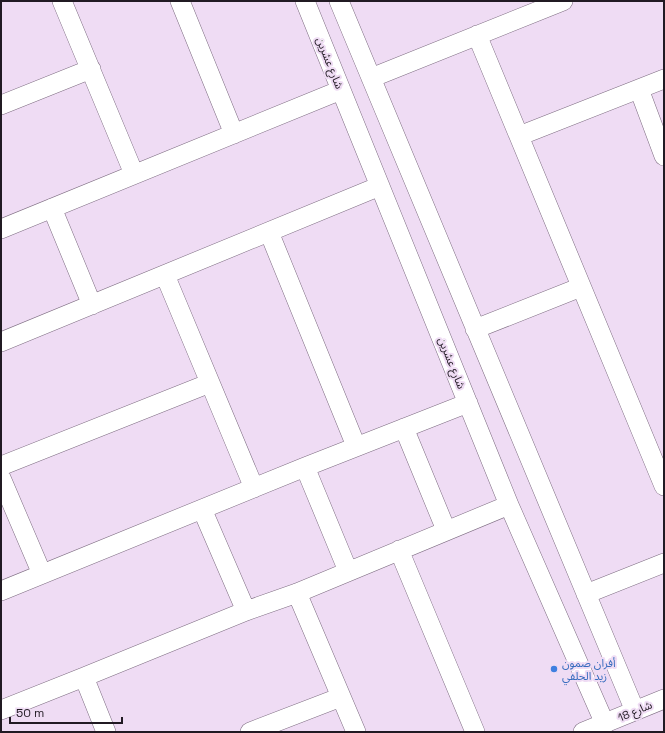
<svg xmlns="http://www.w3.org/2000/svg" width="665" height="733" viewBox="0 0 665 733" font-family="'Space Grotesk','Noto Sans Arabic',sans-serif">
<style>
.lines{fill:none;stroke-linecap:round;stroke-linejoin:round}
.minor-casing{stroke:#7e6d82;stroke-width:20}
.minor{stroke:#fff;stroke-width:19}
.shop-dot{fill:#3f7fe0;stroke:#efdcf4;stroke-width:1.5}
.labels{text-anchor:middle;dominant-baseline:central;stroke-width:4;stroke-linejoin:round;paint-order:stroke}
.street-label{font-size:11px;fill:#211a23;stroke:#efdcf4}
.shop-label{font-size:11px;fill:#366cbe;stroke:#efdcf4;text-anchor:start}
</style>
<rect width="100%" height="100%" fill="#efdcf4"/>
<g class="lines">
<!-- minor casing -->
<g class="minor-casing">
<path id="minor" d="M62 1 134 174
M180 1 234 134
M305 1 509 505 605 724
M339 1 635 711
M477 35 664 486
M371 78 563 1
M639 89 664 156
M1 105 91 69
M519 136 664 79
M52 208 92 305
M1 229 341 90
M269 232 356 446
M165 275 254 488
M475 329 581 287
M1 342 380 186
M404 428 446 530
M1 466 210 383
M305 467 348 571
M1 478 42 574
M202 509 246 611
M399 550 475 732
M1 591 305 467 468 403
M297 593 356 732
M586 594 664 563
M84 677 106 732
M1 710 84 677 246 611 297 593 509 505
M250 732 341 697
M583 732 664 699"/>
</g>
<!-- minor -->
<use href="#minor" class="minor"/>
</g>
<!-- markers -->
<circle class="shop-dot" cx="554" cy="669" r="4"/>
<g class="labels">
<!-- street labels -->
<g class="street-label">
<text transform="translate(330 63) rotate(68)">شارع عشرين</text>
<text transform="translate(452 363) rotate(68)">شارع عشرين</text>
<text transform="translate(635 711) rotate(-23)">شارع 18</text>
</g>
<!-- shop labels -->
<g class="shop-label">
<text x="562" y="663">أفران صمون<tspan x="562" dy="13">زيد الحلفي</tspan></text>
</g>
</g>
<!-- border -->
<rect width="665" height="733" fill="none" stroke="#211a23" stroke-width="4"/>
<!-- scale -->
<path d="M10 717v6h112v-6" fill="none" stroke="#211a23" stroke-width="2"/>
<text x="16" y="717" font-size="12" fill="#211a23" stroke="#efdcf4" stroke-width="3" paint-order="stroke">50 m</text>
</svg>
